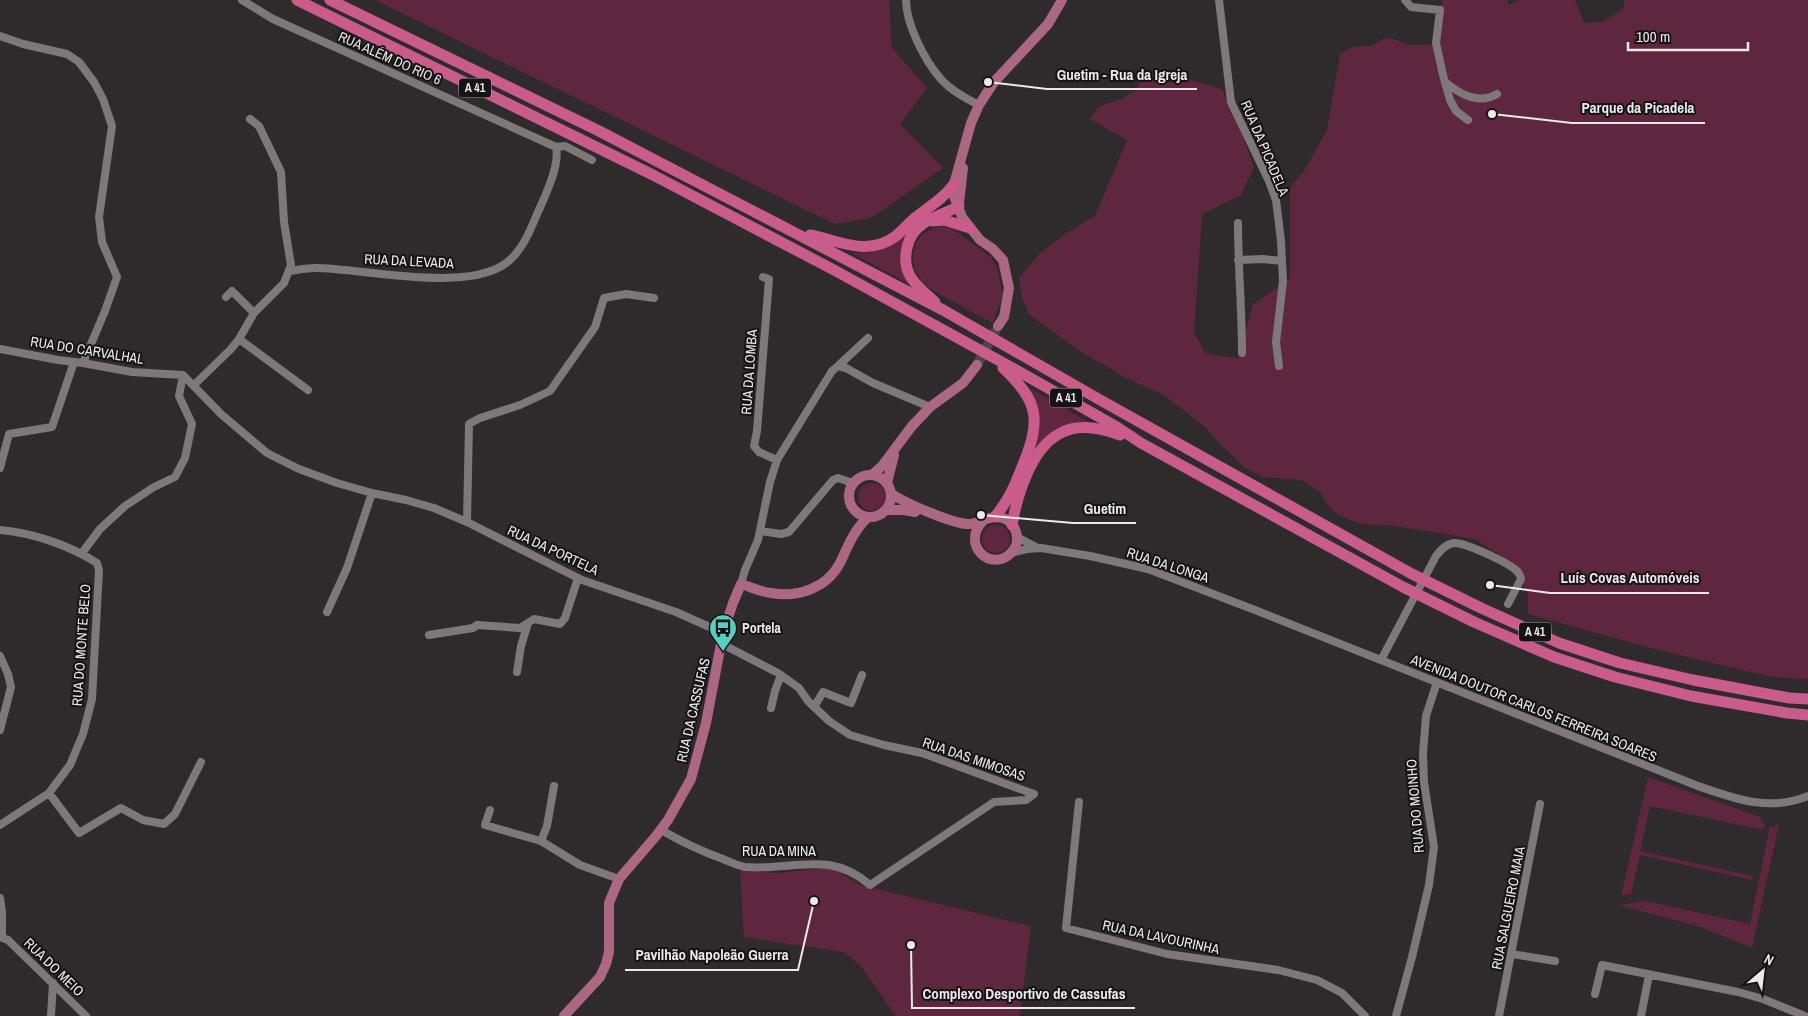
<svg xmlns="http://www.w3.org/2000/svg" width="1808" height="1016" viewBox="0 0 1808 1016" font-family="'Archivo Narrow',sans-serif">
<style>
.green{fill:#5f273f}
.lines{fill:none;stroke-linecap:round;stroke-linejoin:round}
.major-tunnel{stroke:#4c4748;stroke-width:10;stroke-dasharray:10 5;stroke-linecap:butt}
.minor{stroke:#7e787a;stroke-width:8}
.major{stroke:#ab6784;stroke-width:10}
.highway{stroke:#c95c8b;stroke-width:11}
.labels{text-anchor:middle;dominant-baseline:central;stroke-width:4;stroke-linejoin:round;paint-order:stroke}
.shield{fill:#151314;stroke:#aca9aa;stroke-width:1}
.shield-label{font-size:12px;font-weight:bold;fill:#ede9eb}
.street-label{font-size:14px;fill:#ede9eb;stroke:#151314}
.poi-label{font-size:14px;font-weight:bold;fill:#ede9eb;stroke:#151314;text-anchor:start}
.leader{fill:none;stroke:#ede9eb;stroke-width:2}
.callout-dot{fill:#ede9eb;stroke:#151314;stroke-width:2}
.callout-label{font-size:15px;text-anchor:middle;font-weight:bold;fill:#ede9eb;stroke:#151314;stroke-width:4;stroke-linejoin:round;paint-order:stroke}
</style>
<rect width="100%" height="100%" fill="#2f2a2b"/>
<!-- green -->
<path class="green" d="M375 0H889L892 48 927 88 900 124 943 168 871 218 835 224Z
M1443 0H1508V5L1519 0H1575L1584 23 1603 22 1624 8V0H1808V679L1775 677 1741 670 1647 647 1528 614V595L1515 568 1498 554 1475 539 1395 526 1360 524 1337 514 1326 503 1320 491 1301 480 1263 477 1245 468 1220 444 1204 426 1164 395 1130 380 1078 350 1030 315 1022 298 1019 278 1040 253 1065 234 1095 216 1127 140 1090 119 1098 107 1123 98 1135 91 1142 77 1154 73 1184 78 1222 89 1241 132 1254 167 1241 195 1202 214 1194 332 1206 354 1239 358 1253 304 1290 279V188L1304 171 1327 130 1340 55 1351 47 1372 46 1383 39 1391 38 1409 45H1425L1437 42 1438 16Z
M940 226 953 229 991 257 997 268 1003 294 993 323C981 317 968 310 956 303 935 292 908 279 914 251 917 235 926 231 940 226Z
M910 231 905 275 909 284 852 253C876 253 892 247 910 231Z
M1028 387 1094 425H1083L1031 458C1042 430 1041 414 1028 387Z
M858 497a14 14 0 1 1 28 0a14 14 0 1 1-28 0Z
M982 539a14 14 0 1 1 28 0a14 14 0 1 1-28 0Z
M1648 777 1760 817 1762 823 1765 824 1763 830 1650 806 1640 851 1753 876 1752 880 1640 855 1631 894 1621 896Z
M1779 824 1752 948 1701 927 1619 905 1646 901 1750 924 1770 826 1773 827Z
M823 868 833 869 860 885 1031 926 1020 1016H896L860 965 844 952 744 937 740 871 779 873Z"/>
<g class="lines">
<!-- major-tunnel -->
<path class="major-tunnel" d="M977 365 998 326"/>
<!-- minor -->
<path class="minor" d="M242 0 273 19 556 147 565 146 592 160
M906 0C906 24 925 61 940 78 950 90 965 98 979 105
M1219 0 1231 102 1269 181 1276 200 1281 241 1283 281 1276 342 1279 366
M1405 0 1411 7 1440 10 1436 43 1443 75 1450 100 1456 111 1468 120
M0 36 23 44 67 54 79 62 94 82 103 99 112 126 99 217 102 242 117 277 105 311 83 363
M1445 82C1460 94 1478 105 1497 94
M1238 223C1238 266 1242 310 1242 353
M1238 260 1263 259 1282 261
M289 271C297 270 307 268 315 268 364 268 476 296 512 258 525 245 531 228 538 212 546 194 560 165 556 147
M763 277 769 279 757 431 754 446 759 452 777 460
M226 297 232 291 254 313
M239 339 308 390
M0 349 58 360 83 363 132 372 183 375 221 414 267 453 299 469 337 483 372 493 406 500 434 508 467 522 582 580 676 612 723 633
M838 366 868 338
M194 385 231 349 239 339 254 313 284 283 291 265 284 222 281 172 259 126 250 119
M0 468 9 434 52 427 74 362
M467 522 469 424 480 418 520 405 550 391 595 327 604 298 626 294 654 298
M0 530C33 533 69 545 97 563L99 570 92 699 83 734 70 765 49 793 0 825
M760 531 781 534 789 532 833 480 838 478 853 483
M1017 537 1036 547
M82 553 100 529 125 506 154 487 175 477 185 458 192 424 179 396 183 375
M1011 553 1027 549 1041 548 1090 556 1148 569 1255 610 1698 786C1735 799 1770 812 1808 796
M741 584 745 570 758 540 770 482 777 460 832 371 838 366 846 368 873 383 930 407
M327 612 347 568 372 493
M429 635 473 628 477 625 520 628 534 619 560 624 565 618 578 578
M722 644 778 673 799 688 808 701 829 721 850 735 884 745 922 753 1034 794
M0 656 8 674 11 687 0 730
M1381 660 1436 556C1441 550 1446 544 1454 543 1465 542 1511 564 1518 572 1519 574 1521 577 1521 579L1508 604
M517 672 521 646 528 623
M814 707 823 692 851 703 862 675
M771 708 775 691 781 675
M49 793 79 833 121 808 143 820 164 824 175 814 201 762
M1079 802 1066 928 1167 954 1278 970 1317 980 1342 993 1365 1016
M490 810 485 825 541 841 580 865 619 879
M661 830C682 842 700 851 723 859 730 862 738 866 745 867 792 871 829 849 870 885L994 802 1026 800 1034 794
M541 841 547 826 554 786
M0 898 2 912V937
M0 937 8 940 86 1016
M1512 954 1555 961
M1595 994 1602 965 1738 992 1763 999 1805 1016
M51 1016 53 983
M1396 1016 1412 957 1429 885 1434 847 1424 782 1423 754 1426 716 1437 682
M1499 1016 1540 804
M1641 1016 1649 975"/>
<!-- major -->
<path class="major" d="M959 203 963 168
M998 326 1004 317 1009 288 1003 260 993 249 980 240 962 217 954 196V184L971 123 979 105 994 82 1048 24 1062 0
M849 496a21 21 0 1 1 42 0a21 21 0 1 1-42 0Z
M872 475 882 466 912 426 930 407 963 383 977 365
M887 483 894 455
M892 494C905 503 955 525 970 524 981 523 991 514 1003 518 1017 523 1022 542 1011 553 991 573 961 545 982 522
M886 510H904L915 512
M564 1016 600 977 606 964 609 952V903L619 879 656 836 668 820 691 779 706 723 723 633 733 603 741 584C751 587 761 592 771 593 798 598 827 588 840 563 848 546 854 530 868 517"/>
<!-- highway -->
<path class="highway" d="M297 0 653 175 834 270 1018 371 1117 427 1141 443 1403 587 1474 622 1554 657 1615 677 1691 696 1787 713 1808 715
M330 0 599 131 943 310 1102 401 1412 574 1481 608 1559 643 1620 663 1693 680 1789 698 1808 699
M933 221 944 220 970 228
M810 235C841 241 867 257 896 236 903 230 909 223 916 217 930 206 943 199 954 184
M935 302C916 285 901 274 907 248 909 238 915 229 924 223 935 216 948 212 959 206
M995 517C1009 499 1014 488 1022 467 1041 421 1040 402 1003 368
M1012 525C1017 496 1031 449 1059 434 1077 423 1101 428 1120 435"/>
</g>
<!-- icons -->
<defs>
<g id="bus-pin" transform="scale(1.4375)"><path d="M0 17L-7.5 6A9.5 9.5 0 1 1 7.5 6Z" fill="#56cec2" stroke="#151314"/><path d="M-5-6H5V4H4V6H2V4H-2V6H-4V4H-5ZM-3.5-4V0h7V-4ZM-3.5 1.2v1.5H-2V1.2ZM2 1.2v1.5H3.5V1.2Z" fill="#111"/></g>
</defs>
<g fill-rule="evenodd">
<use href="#bus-pin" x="723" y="628"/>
</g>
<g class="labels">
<!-- shield labels -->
<g class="shield">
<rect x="459" y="78.5" width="32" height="19" rx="4"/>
<rect x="1050" y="388.5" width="32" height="19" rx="4"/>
<rect x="1519" y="622.5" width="32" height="19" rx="4"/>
</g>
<g class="shield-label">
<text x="475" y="88">A 41</text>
<text x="1066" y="398">A 41</text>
<text x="1535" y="632">A 41</text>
</g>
<!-- street labels -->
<g class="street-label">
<text transform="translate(390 58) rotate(24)">RUA ALÉM DO RIO 6</text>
<text transform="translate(1265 148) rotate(67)">RUA DA PICADELA</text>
<text transform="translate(409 261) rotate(3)">RUA DA LEVADA</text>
<text transform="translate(87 350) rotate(9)">RUA DO CARVALHAL</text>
<text transform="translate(749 372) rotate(-86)">RUA DA LOMBA</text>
<text transform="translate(553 550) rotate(25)">RUA DA PORTELA</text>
<text transform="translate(1168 565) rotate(18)">RUA DA LONGA</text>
<text transform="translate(81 645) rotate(-86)">RUA DO MONTE BELO</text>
<text transform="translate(1534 708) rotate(22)">AVENIDA DOUTOR CARLOS FERREIRA SOARES</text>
<text transform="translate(693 710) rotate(-77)">RUA DA CASSUFAS</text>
<text transform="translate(974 759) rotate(19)">RUA DAS MIMOSAS</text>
<text transform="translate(1415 806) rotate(-95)">RUA DO MOINHO</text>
<text x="779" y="851">RUA DA MINA</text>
<text transform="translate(1508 908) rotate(-79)">RUA SALGUEIRO MAIA</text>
<text transform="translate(1161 937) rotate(12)">RUA DA LAVOURINHA</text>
<text transform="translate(54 967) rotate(44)">RUA DO MEIO</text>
</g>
<!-- poi labels -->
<g class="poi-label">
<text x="742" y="628">Portela</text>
</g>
</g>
<!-- callouts -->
<path class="leader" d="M988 82L1047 89H1197M1492 114L1572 123H1705M981 515L1073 523H1136M1490 585L1550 593H1709M814 901L798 970H625M911 945L912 1008H1135"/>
<g class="callout-dot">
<circle cx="988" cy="82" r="5"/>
<circle cx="1492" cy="114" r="5"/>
<circle cx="981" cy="515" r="5"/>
<circle cx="1490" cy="585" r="5"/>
<circle cx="814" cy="901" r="5"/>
<circle cx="911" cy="945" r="5"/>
</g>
<g class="callout-label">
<text x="1122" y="80">Guetim - Rua da Igreja</text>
<text x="1638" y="113">Parque da Picadela</text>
<text x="1105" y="514">Guetim</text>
<text x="1630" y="583">Luís Covas Automóveis</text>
<text x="712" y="960">Pavilhão Napoleão Guerra</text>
<text x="1024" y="999">Complexo Desportivo de Cassufas</text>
</g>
<!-- north arrow -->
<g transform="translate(1763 971) rotate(28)" stroke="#151314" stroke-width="4" paint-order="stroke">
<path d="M0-4L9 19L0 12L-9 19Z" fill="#ede9eb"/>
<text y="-8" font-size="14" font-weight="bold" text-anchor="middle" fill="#ede9eb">N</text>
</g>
<!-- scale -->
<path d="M1628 42v8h120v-8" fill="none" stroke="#ede9eb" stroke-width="2.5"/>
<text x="1636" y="42" font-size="15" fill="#ede9eb" stroke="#151314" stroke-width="4" paint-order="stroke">100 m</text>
</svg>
